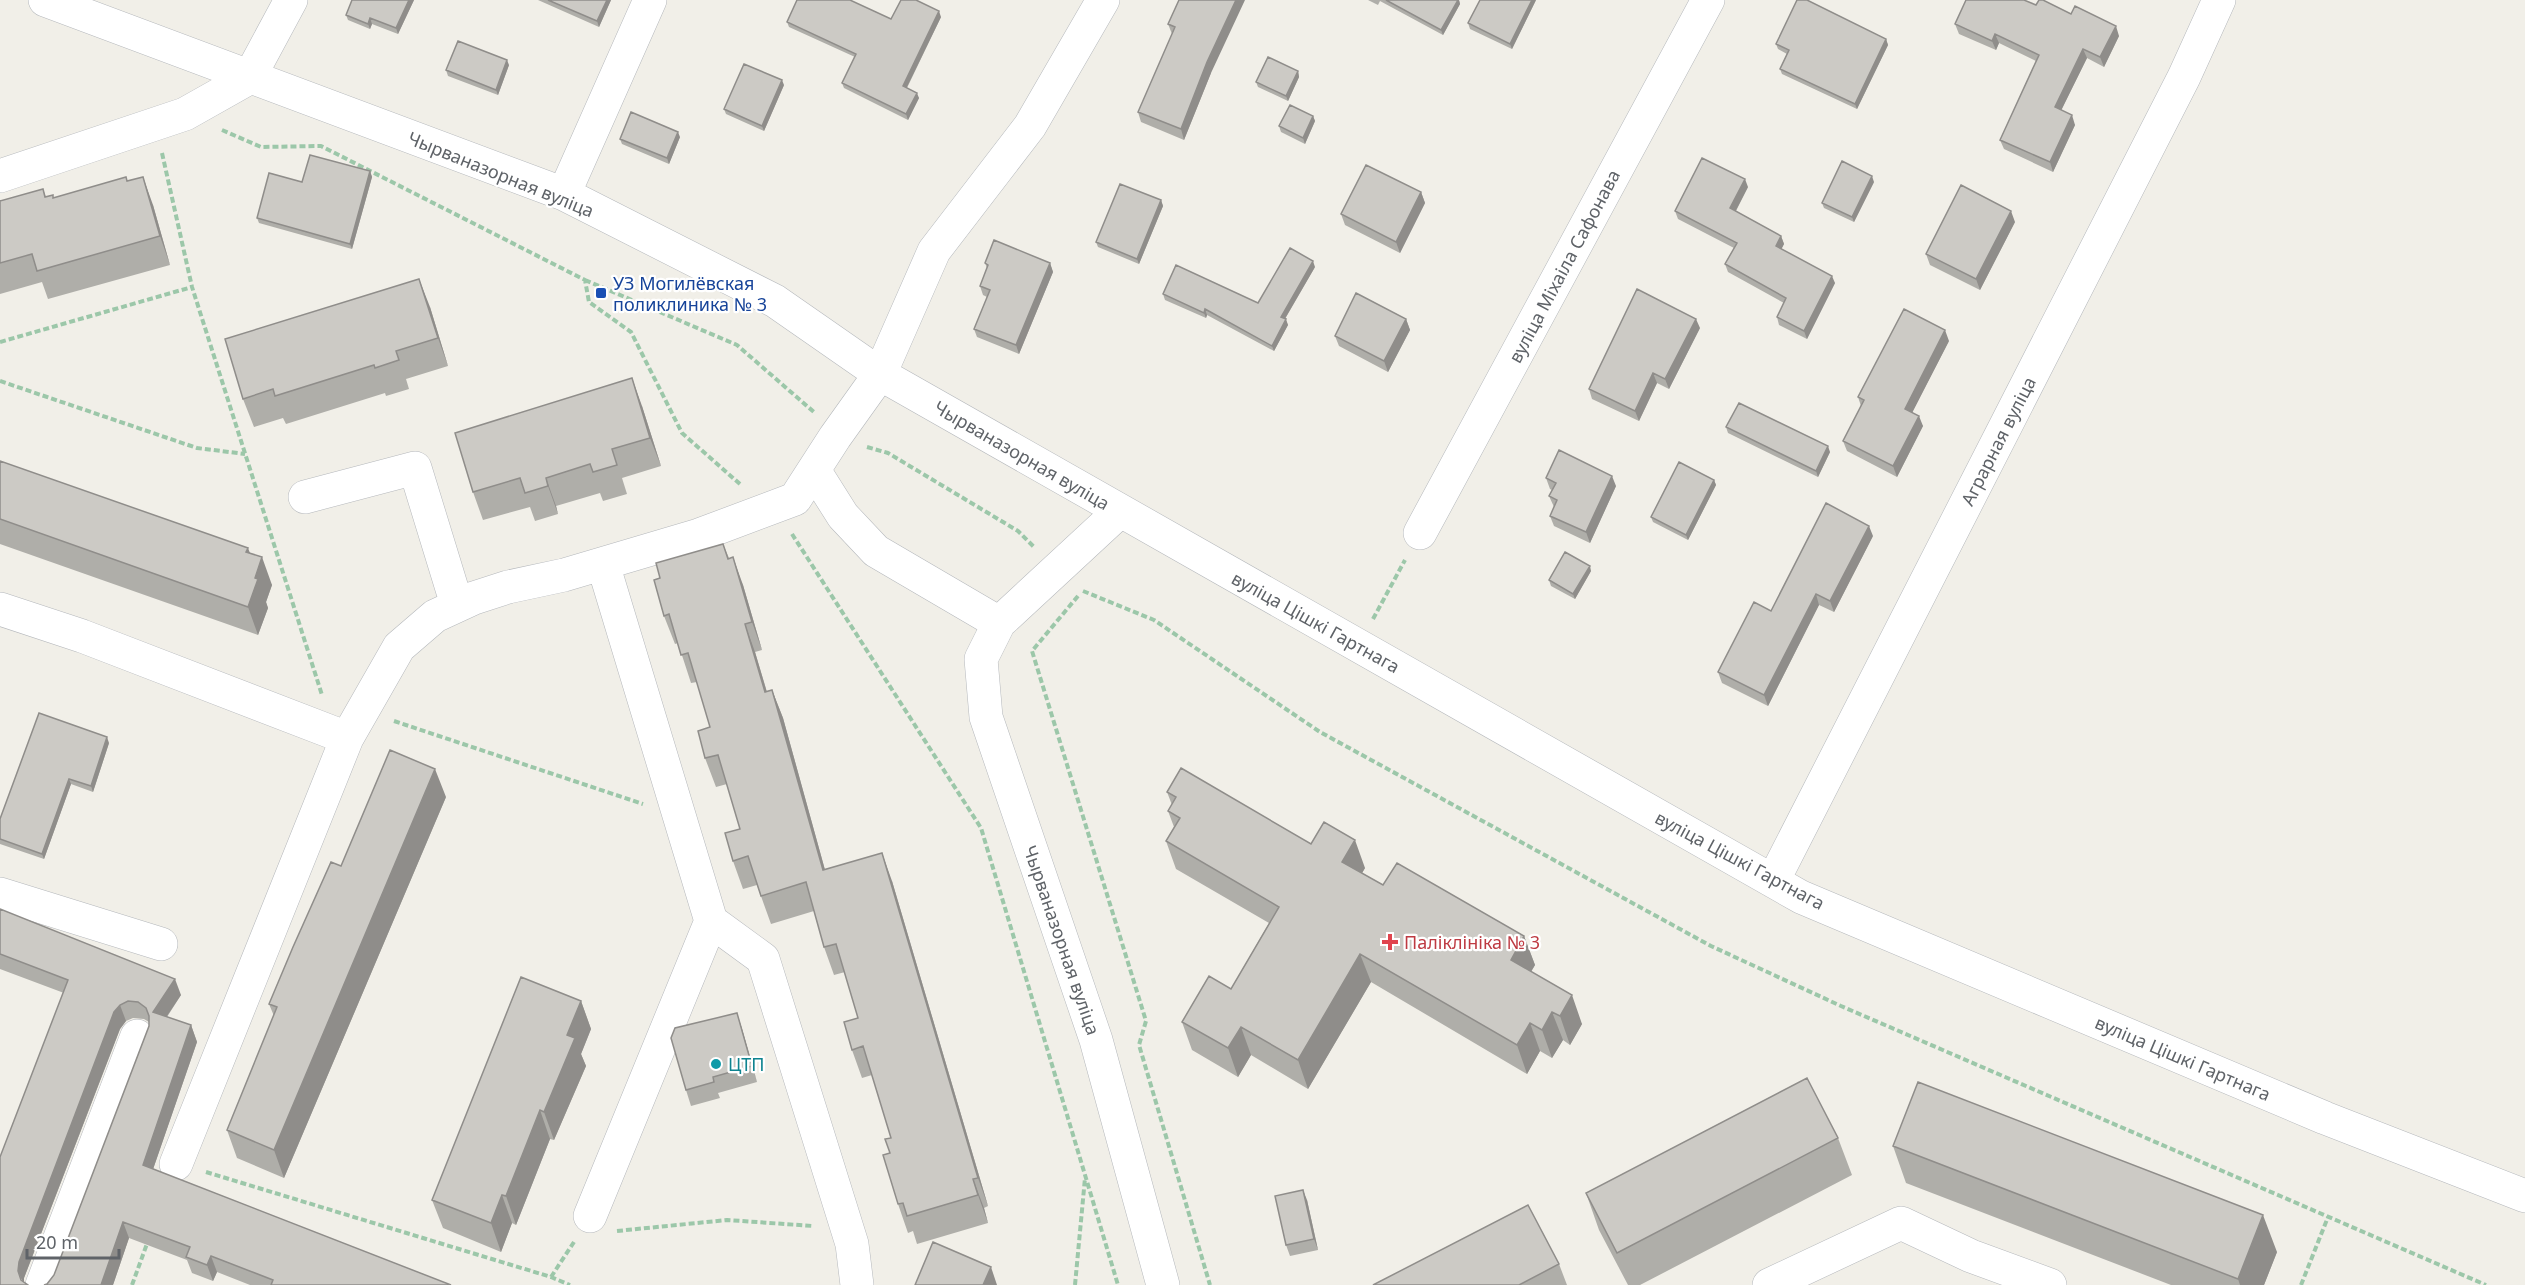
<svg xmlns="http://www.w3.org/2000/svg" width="2525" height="1285" viewBox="0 0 2525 1285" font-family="'Noto Sans',sans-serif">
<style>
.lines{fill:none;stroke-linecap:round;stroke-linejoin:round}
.minor-casing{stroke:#b5b8bc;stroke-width:34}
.path{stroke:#9cc7a9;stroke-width:4;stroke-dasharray:6 3;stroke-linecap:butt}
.minor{stroke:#fff;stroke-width:33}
.wall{fill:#afaea9}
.shaded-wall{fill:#8f8d8a}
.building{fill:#cccac5;stroke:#8f8d8a;stroke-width:1.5}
.transit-dot{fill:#1a4fb4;stroke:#fff;stroke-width:2}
.health-dot{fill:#e0444e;stroke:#fff;stroke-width:2}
.culture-dot{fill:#0f9aa8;stroke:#fff;stroke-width:2}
.labels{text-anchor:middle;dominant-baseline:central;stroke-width:4.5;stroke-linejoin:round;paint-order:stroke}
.street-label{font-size:18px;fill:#5f6368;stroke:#fff}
.transit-label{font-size:18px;fill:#164399;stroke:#fff;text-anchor:start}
.health-label{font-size:18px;fill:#be3a42;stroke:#fff;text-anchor:start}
.culture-label{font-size:18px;fill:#0d838f;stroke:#fff;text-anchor:start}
</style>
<rect width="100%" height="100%" fill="#f1efe8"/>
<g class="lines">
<!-- minor casing -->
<g class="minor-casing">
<path id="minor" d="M45 0 564 194 775 301 880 374 1801 897 2325 1118 2525 1196
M0 176 185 114 249 78 291 0
M564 194 650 0
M814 470 843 516 876 551 999 623
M305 497 415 468 457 605
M1120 511 999 623 981 659 986 717 1096 1040 1163 1285
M1420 533 1708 0
M0 609 82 636 347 738
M1773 881 2184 77 2219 0
M0 894 161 944
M711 921 763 959 852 1244 857 1285
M176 1164 347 738 399 647 435 616 474 598 508 587 564 575 699 535 795 499 835 437 880 374 934 251 1030 126 1103 0
M590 1216 711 921 603 564
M42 1285 137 1036
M1769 1285 1901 1223 1971 1256 2050 1285"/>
</g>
<!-- path -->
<path class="path" d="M222 130 261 147 321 146 585 280 589 302 631 332 682 433 741 485
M162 153 192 287 322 695
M585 280 737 345 815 413
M0 342 192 287
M0 381 197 448 245 454
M867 447 888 453 1018 531 1034 547
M792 534 981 828 1118 1285
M1083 591 1154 620 1320 732 1711 946 1841 1006 2486 1285
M1078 596 1032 651 1146 1021 1139 1045 1210 1285
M1373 619 1405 560
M394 721 643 804
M206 1172 551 1277 570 1285
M617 1231 727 1220 813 1226
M551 1277 574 1242
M132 1285 148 1241
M1075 1285 1085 1178
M2301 1285 2328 1217"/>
<!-- minor -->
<use href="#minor" class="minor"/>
</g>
<!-- wall -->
<path class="wall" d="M352 0H414L398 34 372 24 370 29 348 20 346 15Z
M538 0H611L599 27Z
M1179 0 1211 73 1184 140 1141 122 1138 112 1172 34 1168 24Z
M1368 0H1459L1460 4 1443 35 1380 1 1378 5Z
M1536 0 1512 49 1470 29 1468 23Z
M2036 5 2119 36 2104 67 2087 58 2061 110 2075 125 2053 172 2004 149 2000 140 2036 61 1999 43 1996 50 1959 34 1955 24Z
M941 17 907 88 919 98 908 120 844 88 842 83 855 57 789 27 787 22Z
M1886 39 1888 45 1857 109 1782 74 1780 69 1787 54 1778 49 1776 44Z
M509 65 498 95 448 76 446 70Z
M1298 71 1299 77 1288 101 1258 87 1256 82Z
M784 85 764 131 726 114 724 109Z
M1313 116 1315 121 1305 144 1281 132 1279 126Z
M680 137 669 164 622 144 620 139Z
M370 171 372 177 352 249 259 223 257 218 302 182Z
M127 181 153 205 170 265 48 299 42 282 0 294V200L1 201 43 189 46 197 54 198Z
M1874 182 1854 222 1824 208 1822 203Z
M1748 187 1736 211 1781 236 1784 244 1781 249 1835 283 1807 339 1779 325 1777 317 1784 303 1728 272 1725 264 1734 248 1678 219 1675 211Z
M1421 192 1425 203 1400 253 1345 225 1341 214Z
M1161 200 1163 206 1139 264 1098 247 1096 242Z
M2015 222 1980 290 1930 265 1926 254Z
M985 263H1050L1053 272 1019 354 977 337 974 329 987 297 983 295 980 286 987 268Z
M1315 267 1285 319 1288 325 1274 351 1207 315 1206 318 1165 300 1163 294 1258 303Z
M430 307 448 366 406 379 409 389 386 396 385 393 286 424 283 418 254 427 243 399Z
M1406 319 1410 330 1388 372 1339 346 1335 336Z
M1700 328 1669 389 1657 383 1639 421 1592 399 1589 389Z
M1949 341 1912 412 1923 426 1897 477 1847 451 1843 441 1861 406 1858 397Z
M642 406 661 466 622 478 627 494 603 501 600 493 556 506 558 514 535 521 530 507 483 520 473 492Z
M1726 427 1830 452 1818 477 1728 433Z
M0 461 250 553 272 585 266 602 268 608 258 635 0 544Z
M1546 478 1616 486 1590 543 1554 526 1550 516 1554 507 1549 496 1552 490 1550 489Z
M1714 480 1716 485 1688 540 1653 522 1651 517Z
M1873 536 1834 612 1819 605 1768 706 1722 683 1718 672 1771 611Z
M723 544 729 558 743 585 762 650 755 652 767 692 772 690 783 718 825 870 892 881 988 1206 984 1208 988 1223 917 1244 913 1231 908 1233 898 1204 890 1153 891 1138 872 1075 862 1078 852 1050 858 1018 845 972 834 975 824 947 814 911 771 924 757 885 743 889 733 861 740 829 727 784 716 787 705 758 710 727 697 682 691 683 678 643 675 644 664 616 660 578Z
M1591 571 1575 599 1551 586 1549 580Z
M109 743 93 792 71 784 44 859 0 844V819Z
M1167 792 1311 844 1365 868 1362 873 1383 885 1524 936 1535 965 1531 972 1582 1024 1570 1045 1563 1040 1552 1058 1540 1051 1527 1074 1371 982 1308 1089 1251 1055 1238 1077 1192 1050 1182 1022 1231 989 1269 923 1176 869 1166 841 1174 827 1168 811 1172 805Z
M446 797 284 1178 237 1158 227 1130 274 1016 269 1004 341 866Z
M0 909 181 995 167 1017 191 1025 197 1042 153 1169 451 1285H250L217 1272 213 1281 192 1273 187 1260 129 1238 113 1285H44L47 1284 54 1275 149 1026V1022L144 1019 133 1018 126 1021 120 1029 24 1278 0 1285 64 993 0 969Z
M581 1001 591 1029 581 1054 586 1066 554 1140 550 1139 516 1225 512 1223 501 1252 443 1228 432 1200Z
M737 1013 742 1029 757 1082 718 1093 720 1098 691 1106 686 1090Z
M1838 1138 1852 1175 1640 1285H1628L1599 1230 1586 1193Z
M1893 1146 2277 1252 2264 1285H2171L1906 1183Z
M1307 1200 1318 1250 1290 1256 1286 1245Z
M1559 1264 1567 1285H1373Z"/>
<!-- shaded-wall -->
<path class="shaded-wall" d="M409 0H414L398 34 396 28Z
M607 0H611L599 27 597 21Z
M1236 0H1245L1211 73 1184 140 1181 129 1207 62Z
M1458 0H1459L1460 4 1443 35 1441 30Z
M1532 0H1536L1512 49 1510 44Z
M939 11 941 17 905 91 903 86Z
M370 18 372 24 370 29 368 24Z
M2116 26 2119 36 2104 67 2100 57Z
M1995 34 1999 43 1996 50 1992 41Z
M1886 39 1888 45 1857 109 1855 104Z
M2083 49 2087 58 2058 117 2055 107Z
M507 60 509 65 498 95 496 90Z
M1298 71 1299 77 1288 101 1286 96Z
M782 80 784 85 764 131 762 126Z
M917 93 919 98 908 120 906 114Z
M2072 115 2075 125 2053 172 2050 162Z
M1313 116 1315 121 1305 144 1303 138Z
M678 132 680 137 669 164 667 158Z
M370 171 372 177 352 249 350 244Z
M1872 176 1874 182 1854 222 1852 217Z
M143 177 153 205 170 265 160 236Z
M1745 179 1748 187 1733 216 1730 208Z
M1421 192 1425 203 1400 253 1396 242Z
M1161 200 1163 206 1139 264 1137 259Z
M2011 211 2015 222 1980 290 1976 279Z
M1781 236 1784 244 1779 254 1776 246Z
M1313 261 1315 267 1283 322 1281 317Z
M1050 263 1053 272 1019 354 1016 345Z
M1832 276 1835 283 1807 339 1804 331Z
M419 279 430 307 448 366 438 338Z
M1205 309 1207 315 1206 318 1204 313Z
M1286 319 1288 325 1274 351 1272 346Z
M1406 319 1410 330 1388 372 1384 361Z
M1696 319 1700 328 1669 389 1665 379Z
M1945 330 1949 341 1909 419 1905 409Z
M1653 373 1657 383 1639 421 1635 411Z
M632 378 642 406 661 466 650 438Z
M1919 416 1923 426 1897 477 1893 466Z
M1828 446 1830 452 1818 477 1816 471Z
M1612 476 1616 486 1590 543 1586 532Z
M546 478 556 506 558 514 548 486Z
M1714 480 1716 485 1688 540 1686 535Z
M1869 526 1873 536 1834 612 1830 601Z
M248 548 257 571 262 557 272 585 266 602 268 608 258 635 248 607 246 552Z
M733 557 743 585 762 650 752 622Z
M1590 566 1591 571 1575 599 1573 594Z
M1816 594 1819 605 1768 706 1764 695Z
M745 624 755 652 775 720 765 692Z
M772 690 783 718 833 899 823 870Z
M107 737 109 743 93 792 91 786Z
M435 769 446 797 284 1178 274 1150Z
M69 779 71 784 44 859 42 854Z
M1355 840 1365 868 1352 890 1342 862Z
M882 853 892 881 988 1206 978 1178Z
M1524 936 1535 965 1521 988 1511 960Z
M1360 954 1371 982 1308 1089 1298 1060Z
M175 979 181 995 159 1028 153 1012Z
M1572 995 1582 1024 1570 1045 1560 1016Z
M581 1001 591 1029 581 1054 586 1066 554 1140 544 1112 567 1035Z
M120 1005 126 1021 120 1029 24 1278V1285L18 1271 19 1262 114 1012Z
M1552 1012 1563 1040 1552 1058 1542 1030Z
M737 1013 742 1029 757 1082 752 1066Z
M1530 1023 1540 1051 1527 1074 1517 1045Z
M191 1025 197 1042 149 1181 143 1165Z
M1241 1027 1251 1055 1238 1077 1228 1048Z
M540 1110 550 1139 516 1225 506 1196Z
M973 1179 984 1208 988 1223 978 1195Z
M1303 1190 1307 1200 1318 1250 1314 1239Z
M502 1195 512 1223 501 1252 491 1223Z
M2263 1215 2277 1252 2264 1285H2240L2238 1279Z
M123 1222 129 1238 113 1285H101Z
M211 1256 217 1272 213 1281 207 1265Z
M991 1267 997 1285H983Z"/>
<!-- building -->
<path class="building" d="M352 0H409L396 28 370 18 368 24 346 15Z
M548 0H607L597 21Z
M797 0H850L891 19 901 0H916L939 11 903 86 917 93 906 114 842 83 856 54 787 22Z
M1179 0H1236L1207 62 1181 129 1138 112 1175 27 1168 24Z
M1386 0H1458L1441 30Z
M1480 0H1532L1510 44 1468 23Z
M1797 0H1807L1886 39 1855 104 1780 69 1789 50 1776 44Z
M1966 0H2024L2036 5 2039 0H2043L2071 14 2075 6 2116 26 2100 57 2083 49 2055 107 2072 115 2050 162 2000 140 2039 55 1995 34 1992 41 1955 24Z
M458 41 507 60 496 90 446 70Z
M1268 57 1298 71 1286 96 1256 82Z
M744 64 782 80 762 126 724 109Z
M1290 105 1313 116 1303 138 1279 126Z
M631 112 678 132 667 158 620 139Z
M310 155 370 171 350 244 257 218 269 173 302 182Z
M1702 158 1745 179 1730 208 1781 236 1776 246 1832 276 1804 331 1777 317 1786 298 1725 264 1737 243 1675 211Z
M1842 161 1872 176 1852 217 1822 203Z
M1366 165 1421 192 1396 242 1341 214Z
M126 177 127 181 143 177 160 236 37 271 32 254 0 263V200V201L43 189 45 197 53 195V198Z
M1120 184 1161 200 1137 259 1096 242Z
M1961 185 2011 211 1976 279 1926 254Z
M994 240 1050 263 1016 345 974 329 990 290 980 286 988 265 985 263Z
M1290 248 1313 261 1281 317 1286 319 1272 346 1205 309 1204 313 1163 294 1176 265 1258 303Z
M419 279 438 338 396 351 399 360 375 368 374 365 275 396 273 389 243 399 225 339Z
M1637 289 1696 319 1665 379 1653 373 1635 411 1589 389Z
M1356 293 1406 319 1384 361 1335 336Z
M1904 309 1945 330 1905 409 1919 416 1893 466 1843 441 1864 400 1858 397Z
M632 378 650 438 612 449 617 465 593 472 590 464 546 478 548 486 525 493 520 478 473 492 455 433Z
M1739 403 1828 446 1816 471 1726 427Z
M1559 450 1612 476 1586 532 1550 516 1557 500 1549 496 1556 483 1546 478Z
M0 461 248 548 246 552 262 557 255 578 258 579 248 607 0 519Z
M1679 462 1714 480 1686 535 1651 517Z
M1826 503 1869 526 1830 601 1816 594 1764 695 1718 672 1754 602 1771 611Z
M723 544 728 559 733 557 752 622 745 624 765 692 772 690 823 870 882 853 978 1178 973 1179 978 1195 907 1216 903 1203 898 1204 883 1155 890 1153 885 1139 891 1138 863 1046 852 1050 844 1022 858 1018 836 944 824 947 806 882 761 896 748 856 733 861 725 833 740 829 718 755 705 758 698 731 710 727 688 653 681 655 669 614 664 616 654 580 660 578 656 563Z
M1565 552 1590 566 1573 594 1549 580Z
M39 713 107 737 91 786 69 779 42 854 0 839V819Z
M390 750 435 769 274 1150 227 1130 277 1007 269 1004 293 947 331 862 341 866Z
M1181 768 1311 844 1324 822 1355 840 1342 862 1383 885 1397 863 1524 936 1511 960 1572 995 1560 1016 1552 1012 1542 1030 1530 1023 1517 1045 1360 954 1298 1060 1241 1027 1228 1048 1182 1022 1209 976 1231 989 1279 907 1166 841 1180 818 1168 811 1176 797 1167 792Z
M0 909 175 979 153 1012 191 1025 143 1165 451 1285H271L273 1280 211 1256 207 1265 186 1257 190 1247 123 1222 101 1285H44L47 1284 54 1275 149 1026V1016L146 1008 138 1002 128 1001 120 1005 114 1012 19 1262 18 1271 21 1280 28 1285H0V1157L68 980 0 954Z
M521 977 581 1001 567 1035 575 1038 544 1112 540 1110 506 1196 502 1195 491 1223 432 1200Z
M737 1013 752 1066 713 1077 714 1082 686 1090 671 1038 675 1028Z
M1807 1078 1838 1138 1617 1253 1586 1193Z
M1918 1082 2263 1215 2238 1279 1893 1146Z
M1303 1190 1314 1239 1286 1245 1275 1196Z
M1528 1205 1559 1264 1519 1285H1373Z
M933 1242 991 1267 983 1285H915Z"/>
<!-- markers -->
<rect class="transit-dot" x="595" y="287" width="12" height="12" rx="3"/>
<path class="health-dot" d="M1387 933h6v6h6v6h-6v6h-6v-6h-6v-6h6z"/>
<circle class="culture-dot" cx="716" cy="1064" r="6"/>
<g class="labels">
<!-- street labels -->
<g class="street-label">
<text transform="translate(501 174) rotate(22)">Чырваназорная вуліца</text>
<text transform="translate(1564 266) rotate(-62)">вуліца Міхаіла Сафонава</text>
<text transform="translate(1998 441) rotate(-63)">Аграрная вуліца</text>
<text transform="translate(1022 455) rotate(30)">Чырваназорная вуліца</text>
<text transform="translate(1316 622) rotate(29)">вуліца Цішкі Гартнага</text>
<text transform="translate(1740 860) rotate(28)">вуліца Цішкі Гартнага</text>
<text transform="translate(1062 940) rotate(71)">Чырваназорная вуліца</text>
<text transform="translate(2183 1058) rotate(23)">вуліца Цішкі Гартнага</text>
</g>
<!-- transit labels -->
<g class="transit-label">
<text x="613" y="283">УЗ Могилёвская<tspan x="613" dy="21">поликлиника № 3</tspan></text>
</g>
<!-- health labels -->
<g class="health-label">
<text x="1404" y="942">Паліклініка № 3</text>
</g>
<!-- culture labels -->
<g class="culture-label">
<text x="728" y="1064">ЦТП</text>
</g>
</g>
<!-- scale -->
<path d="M27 1249v9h92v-9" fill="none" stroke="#5f6368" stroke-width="3"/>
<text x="36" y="1249" font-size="18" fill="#5f6368" stroke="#ffffff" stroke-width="4.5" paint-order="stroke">20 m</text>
</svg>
